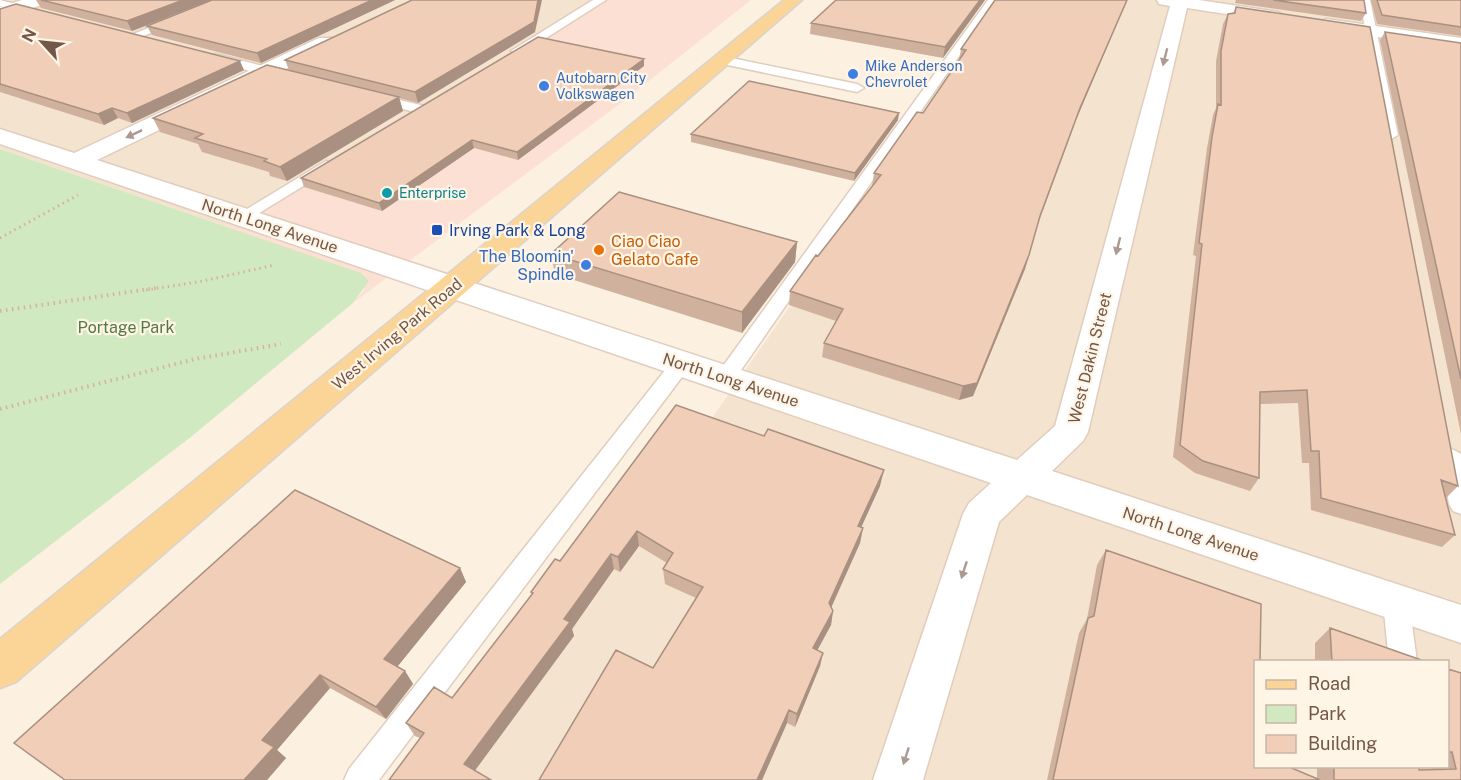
<svg xmlns="http://www.w3.org/2000/svg" width="1461" height="780" viewBox="0 0 1461 780" font-family="'Public Sans',sans-serif">
<style>
.residential{fill:#f4e3cf;fill-rule:evenodd}
.commercial{fill:#fde0d4}
.green{fill:#d1e9c0}
.lines{fill:none;stroke-linecap:round;stroke-linejoin:round}
.service-casing{stroke:#e0cdbd;stroke-width:3}
.minor-casing{stroke:#e0cdbd;stroke-width:3}
.primary-casing{stroke:#dbd3cf;stroke-width:3}
.path-far1{stroke:#d6b29c;stroke-width:3;stroke-dasharray:1.5 4;stroke-linecap:butt}
.path{stroke:#d6b29c;stroke-width:4;stroke-dasharray:1.5 4.5;stroke-linecap:butt}
.service{fill:#fff;fill-rule:evenodd}
.minor{fill:#fff;fill-rule:evenodd}
.primary{fill:#fbd598;fill-rule:evenodd}
.wall{fill:#cfb19e}
.shaded-wall{fill:#a99081}
.building{fill:#f1ceb8;stroke:#a99081;stroke-width:1.5}
.oneway{fill:#ab9a91}
.shop-dot{fill:#3f7fe0;stroke:#fff5e7;stroke-width:2}
.culture-dot{fill:#0f9aa8;stroke:#fff5e7;stroke-width:2}
.transit-dot{fill:#1a4fb4;stroke:#fff5e7;stroke-width:2}
.food-dot{fill:#e8710a;stroke:#fff5e7;stroke-width:2}
.labels{text-anchor:middle;dominant-baseline:central;stroke-width:4.5;stroke-linejoin:round;paint-order:stroke}
.far-shop-label{font-size:14px;fill:#366cbe;stroke:#fff5e7;text-anchor:start}
.far-culture-label{font-size:14px;fill:#0d838f;stroke:#fff5e7;text-anchor:start}
.street-label{font-size:16px;fill:#735748;stroke:#fff5e7}
.transit-label{font-size:16px;fill:#164399;stroke:#fff5e7;text-anchor:start}
.food-label{font-size:16px;fill:#c56008;stroke:#fff5e7;text-anchor:start}
.shop-label{font-size:16px;fill:#366cbe;stroke:#fff5e7;text-anchor:end}
.park-label{font-size:16px;fill:#527940;stroke:#fff5e7}
</style>
<rect width="100%" height="100%" fill="#fcf1e1"/>
<!-- residential -->
<path class="residential" d="M0 0H605L230 228 0 149Z
M1003 0H1461V780H460ZM1256 662H1448V766H1256Z"/>
<!-- commercial -->
<path class="commercial" d="M605 0H751L625 100 353 303 365 289 230 228Z"/>
<!-- green -->
<path class="green" d="M0 149 361 273 369 281 353 303 192 436 0 584Z"/>
<g class="lines">
<!-- service casing -->
<g class="service-casing">
<path id="service" d="M0 0 38 10 40 12 34 15 0 6Z
M217 0H232L136 39 126 37Z
M593 0H606L521 54 511 51Z
M988 0H998L732 383 725 385 718 383 715 378 718 373Z
M1360 0H1370L1398 135 1391 139 1384 135Z
M216 54 286 72 287 75 281 79 212 61V55Z
M722 56 857 84 864 88 857 92 718 63 716 60Z
M373 94 425 106 427 109 420 113 368 101V95Z
M326 161 334 166 331 169 248 220H236L234 217Z
M681 357 688 359 691 364 688 369 379 780H344L349 769 674 359Z
M1452 449 1461 454V514L1453 511 1449 504 1441 458 1444 452Z
M1396 590 1405 594 1409 602 1417 662H1389L1383 602 1387 594Z"/>
</g>
<!-- minor casing -->
<g class="minor-casing">
<path id="minor" d="M22 0H47L45 4 0 18V7Z
M1157 0H1199L1278 12 1287 17 1278 22 1187 8 1088 432 1083 441 1052 471 1461 605V643L1027 495 999 522 923 780H873L963 514 969 503 991 483 0 144V129L74 153 319 38H333L335 42 333 46 97 160 1017 460 1055 426 1170 6 1159 4Z
M1326 19 1461 38V50L1320 28 1317 24Z"/>
</g>
<!-- primary casing -->
<g class="primary-casing">
<path id="primary" d="M784 0H802L16 682 0 688V639Z"/>
</g>
<!-- path-far1 -->
<path class="path-far1" d="M0 238 78 195
M146 290 198 282 275 265"/>
<!-- path -->
<path class="path" d="M0 311 156 288
M0 409 195 359 281 344"/>
<!-- service -->
<use href="#service" class="service"/>
<!-- minor -->
<use href="#minor" class="minor"/>
<!-- primary -->
<use href="#primary" class="primary"/>
</g>
<!-- wall -->
<path class="wall" d="M36 0H211L132 31 41 8Z
M395 0 261 63 152 35 147 26Z
M985 0 943 58 810 34 811 23Z
M1236 0H1364L1366 13 1361 21 1235 3Z
M1371 0H1461V36L1377 24Z
M1124 7 1076 120 1038 224 1025 269 973 396 959 400 822 357 824 343 836 321 789 305 790 291 873 186H872L874 173 923 113 959 61 961 49Z
M1236 7 1458 486 1446 498 1455 535 1442 547 1311 510 1309 463H1302L1298 403 1260 404 1259 478 1250 491 1195 473 1173 457 1196 256 1193 255 1207 148 1213 115 1216 108V61L1223 24 1228 14 1233 13Z
M0 9 244 70 132 123 118 118 104 125 0 92Z
M535 32 418 103 399 98 403 111 287 181 270 176 269 172 202 152 198 144 160 132 153 118 289 70 285 60Z
M1385 32 1461 43V434L1380 40Z
M644 66 518 160 474 148 382 211 304 187 301 178Z
M898 120 854 181 691 142V134Z
M797 242 795 262 742 333 555 274 551 254Z
M676 405 880 486 861 527 863 528 860 543 831 607 833 611 831 625 817 650 823 653 820 666 795 727 787 723 762 780H539L653 668 696 598 665 584 663 569 667 563 639 546 620 572 614 569 572 629 574 636 420 738 415 736 406 723 452 698 531 595V592L560 561Z
M1106 550 1256 766 1317 778V766H1419V770L1432 769V766H1448V669L1461 780H1047L1079 633 1087 619 1097 565Z
M460 568 466 582 397 667 405 671 413 684 386 719 330 688 277 750 286 758 267 780H65Z
M1330 628 1427 662H1315V643Z"/>
<!-- shaded-wall -->
<path class="shaded-wall" d="M183 0H211L132 31 127 21Z
M372 0H395L261 63 257 53Z
M538 0H542L535 32 418 103 415 92Z
M980 0H985L943 58 945 47Z
M1127 0 1076 120 1036 229 1080 108Z
M644 59V66L518 160 517 152Z
M240 61 244 70 132 123 127 113Z
M399 97 403 111 287 181 280 167Z
M112 108 118 118 104 125 98 114Z
M899 113 898 120 854 181 855 173Z
M472 140 474 148 382 211 379 203Z
M797 242 795 262 742 333V312Z
M1029 255 1025 269 973 396 959 400 963 386Z
M884 470 880 486 855 541 858 526Z
M863 528 860 543 827 617 829 603Z
M637 531 639 546 620 572 618 557Z
M611 554 614 569 572 629 574 636 471 776 464 764 564 619Z
M460 568 466 582 393 672 384 659Z
M833 611 831 625 811 662 813 648Z
M823 653 820 666 795 727 797 714Z
M405 671 413 684 386 719 376 707Z
M320 675 330 688 277 750 286 758 267 780H244L262 740Z
M789 710 787 723 762 780H757Z"/>
<!-- building -->
<path class="building" d="M41 0H183L127 21Z
M212 0H372L257 53 147 26Z
M412 0H538L534 22 415 92 285 60Z
M836 0H980L945 47 811 23Z
M995 0H1127L1080 108 1040 216 1029 255 977 383 963 386 824 343 843 309 790 291 816 255 818 256 881 175 874 173 917 112 923 113 966 50 961 49Z
M1273 0H1364L1366 13Z
M1377 0H1461V27L1382 15Z
M16 4 240 61 127 113 112 108 98 114 0 84V9Z
M1236 7 1370 27 1458 486 1441 480 1455 535 1321 498 1319 451H1311L1307 390 1260 392 1259 478 1203 461 1180 445 1202 244 1199 243 1212 137 1218 104 1221 105V51L1228 14 1235 13Z
M1385 32 1461 43V379Z
M538 37 644 59 517 152 472 140 379 203 301 178Z
M267 65 399 97 280 167 264 161 267 159 195 138 203 134 153 118Z
M749 81 899 113 855 173 691 134Z
M619 192 797 242 742 312 551 254Z
M676 405 764 436 768 429 884 470 858 526 863 528 829 603 833 611 813 648 823 653 797 714 789 710 757 780H539L616 650 653 668 703 587 663 569 673 553 637 531 618 557 611 554 564 619 570 622 464 764 491 780H389L424 733 406 723 434 687 452 698 533 593 531 592 555 559 560 561Z
M295 490 460 568 384 659 405 671 376 707 320 675 262 740 274 747 244 780H65L14 743Z
M1106 550 1261 604 1260 662H1256V766H1287L1320 780H1053L1088 618 1094 616Z
M1330 628 1427 662H1332Z
M1448 669 1461 673V780H1334V766H1419V770L1456 769 1452 752H1448Z"/>
<!-- one-way arrows -->
<defs><path id="oneway-solid" d="M-6-.8H1V-3.2L6.5 0L1 3.2V.8H-6Z" transform="scale(1.5)"/></defs>
<g class="oneway">
<use href="#oneway-solid" transform="translate(1165 57) rotate(104)"/>
<use href="#oneway-solid" transform="translate(134 134) rotate(155)"/>
<use href="#oneway-solid" transform="translate(1118 246) rotate(104)"/>
<use href="#oneway-solid" transform="translate(964 570) rotate(108)"/>
<use href="#oneway-solid" transform="translate(906 756) rotate(108)"/>
</g>
<!-- markers -->
<g class="shop-dot">
<circle cx="853" cy="74" r="6"/>
<circle cx="544" cy="86" r="6"/>
<circle cx="586" cy="265" r="6"/>
</g>
<circle class="culture-dot" cx="387" cy="193" r="6"/>
<rect class="transit-dot" x="431" y="224" width="12" height="12" rx="3"/>
<circle class="food-dot" cx="599" cy="250" r="6"/>
<g class="labels">
<!-- far-shop labels -->
<g class="far-shop-label">
<text x="865" y="66">Mike Anderson<tspan x="865" dy="16">Chevrolet</tspan></text>
<text x="556" y="78">Autobarn City<tspan x="556" dy="16">Volkswagen</tspan></text>
</g>
<!-- far-culture labels -->
<g class="far-culture-label">
<text x="399" y="193">Enterprise</text>
</g>
<!-- street labels -->
<g class="street-label">
<text transform="translate(270 226) rotate(18)">North Long Avenue</text>
<text transform="translate(397 334) rotate(-40)">West Irving Park Road</text>
<text transform="translate(1090 358) rotate(-76)">West Dakin Street</text>
<text transform="translate(731 380) rotate(18)">North Long Avenue</text>
<text transform="translate(1191 534) rotate(18)">North Long Avenue</text>
</g>
<!-- transit labels -->
<g class="transit-label">
<text x="449" y="230">Irving Park &amp; Long</text>
</g>
<!-- food labels -->
<g class="food-label">
<text x="611" y="241">Ciao Ciao<tspan x="611" dy="18">Gelato Cafe</tspan></text>
</g>
<!-- shop labels -->
<g class="shop-label">
<text x="574" y="256">The Bloomin'<tspan x="574" dy="18">Spindle</tspan></text>
</g>
<!-- park labels -->
<g class="park-label">
<text x="126" y="327">Portage Park</text>
</g>
</g>
<!-- legend -->
<rect x="1254" y="660" width="195" height="108" fill="#fff5e7" stroke="#c7b6a7" stroke-width="1.5"/>
<rect x="1266" y="680" width="30" height="9" fill="#fbd598" stroke="#c7b6a7" stroke-width="1.5"/>
<text x="1308" y="690" font-size="18" fill="#735748">Road</text>
<rect x="1266" y="705" width="30" height="18" fill="#d1e9c0" stroke="#c7b6a7" stroke-width="1.5"/>
<text x="1308" y="720" font-size="18" fill="#735748">Park</text>
<rect x="1266" y="735" width="30" height="18" fill="#f1ceb8" stroke="#c7b6a7" stroke-width="1.5"/>
<text x="1308" y="750" font-size="18" fill="#735748">Building</text>
<!-- north arrow -->
<g transform="translate(42 42) rotate(297)" stroke="#fff5e7" stroke-width="4.5" paint-order="stroke">
<path d="M0-4.5L10 22L0 15L-10 22Z" fill="#735748"/>
<text y="-9" font-size="16" font-weight="bold" text-anchor="middle" fill="#735748">N</text>
</g>
</svg>
